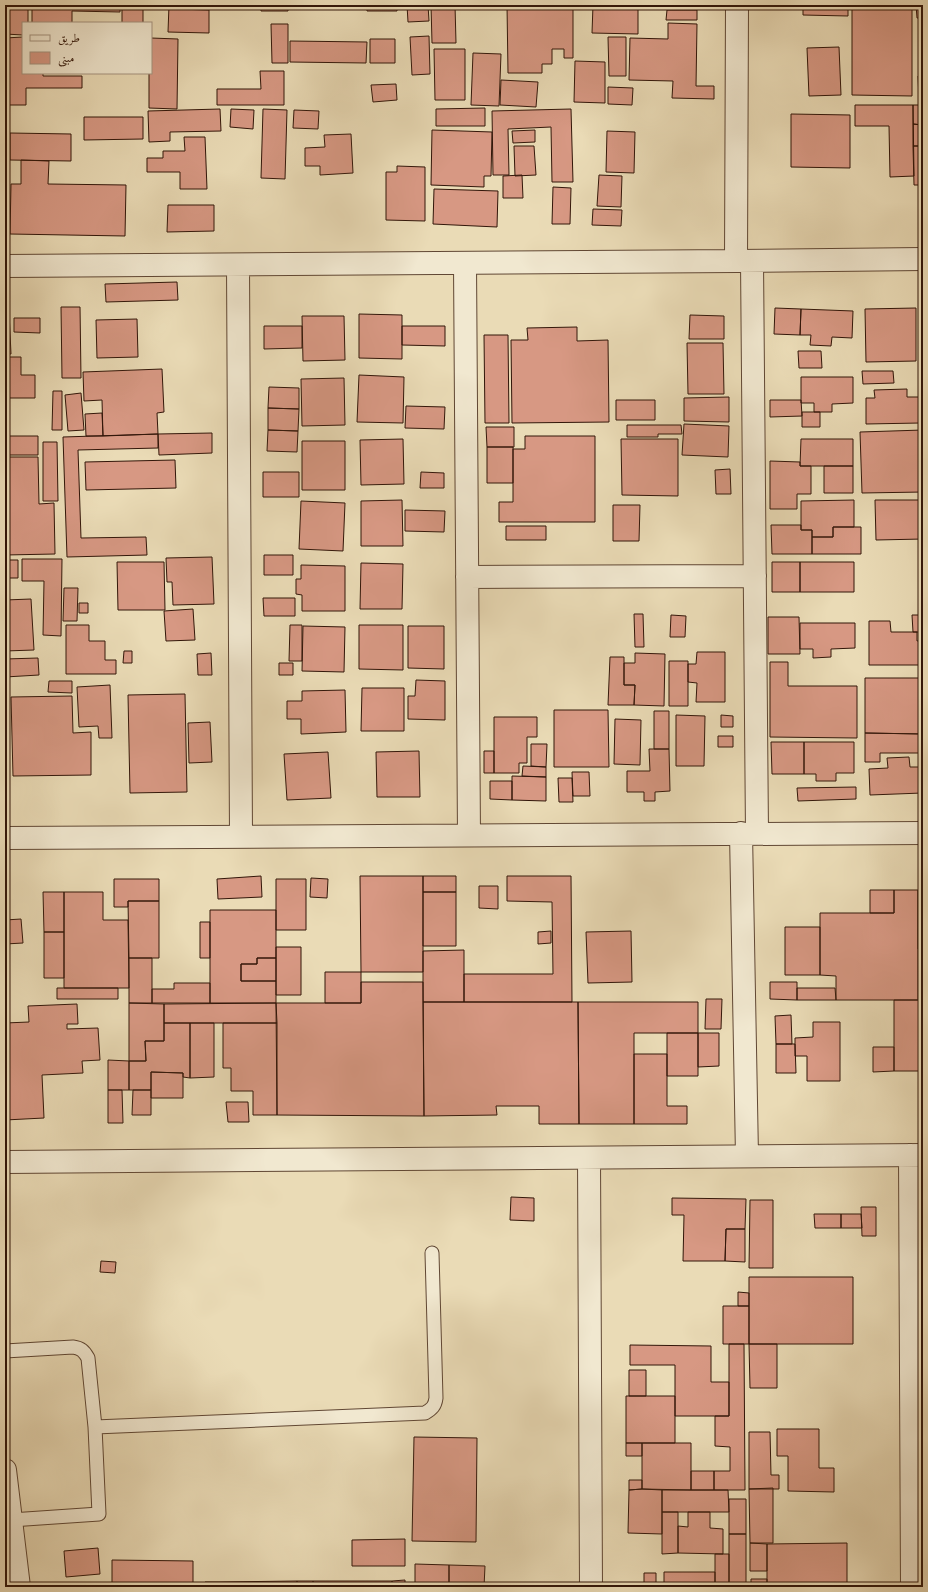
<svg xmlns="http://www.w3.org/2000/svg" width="928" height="1592" viewBox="0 0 928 1592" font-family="Vollkorn,Amiri,serif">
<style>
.building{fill:#d79883;stroke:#321609}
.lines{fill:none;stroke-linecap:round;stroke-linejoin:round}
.lane-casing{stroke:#604734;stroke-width:15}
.street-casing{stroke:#604734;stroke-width:24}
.lane{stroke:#f1e8d0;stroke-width:13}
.street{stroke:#f1e8d0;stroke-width:22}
</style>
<rect width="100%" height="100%" fill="#eadbb6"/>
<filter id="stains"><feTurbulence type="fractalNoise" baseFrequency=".005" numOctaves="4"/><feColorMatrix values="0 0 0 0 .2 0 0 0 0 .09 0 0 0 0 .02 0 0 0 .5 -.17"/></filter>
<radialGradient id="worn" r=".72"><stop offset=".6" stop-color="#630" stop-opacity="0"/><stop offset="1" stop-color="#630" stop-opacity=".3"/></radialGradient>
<!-- building -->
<path class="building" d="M5 5H28V23H23V35L5 34Z
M32 5H120V12L72 11V23H32Z
M122 5H143V23H122Z
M169 5H175V9L209 10V33L168 32Z
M261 5H288V11H261Z
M367 5H397V11H367Z
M407 5H428L429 21 408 22Z
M431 5H455L456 43H432Z
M507 5H573V58H564V49H552V64H542V73H508Z
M593 5H638V34L592 33Z
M803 5H848V16L803 15Z
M852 5H912V96L852 95Z
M916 5H923V18H917Z
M667 10H697V20H666Z
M668 23 697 24 696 86H714V99L672 98 673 81 629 80 630 38 668 39Z
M271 24H288V63H272Z
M429 36 430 74 412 75 410 37Z
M23 37V73H43V76H82V88H26V105H5V38Z
M608 37H626V76H609Z
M151 38 178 39 177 109 149 108V73H151Z
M370 39H395V63H370Z
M290 41 367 42 366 63 290 62Z
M839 47 841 95 809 96 807 48Z
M434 49H465V100H435Z
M473 53 501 54 499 106 471 105Z
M575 61 605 62V103L574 102Z
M260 71H284V105H217V89H261Z
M918 76H923V99H919Z
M501 80 538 82 536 107 500 105Z
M396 84 397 100 373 102 371 85Z
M608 87 633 88 632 105 608 104Z
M855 105H913L914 176 890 177 889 126H855Z
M913 105H923V125L913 124Z
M485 108V126H436V109Z
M220 109 221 131 170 132V141L149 142 148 111Z
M231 109 254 110 253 129 230 127Z
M263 109 287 110 285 179 261 178Z
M571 109 573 182H552L551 127 508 129 509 175H493L492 111Z
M294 110 319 111 318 129 293 128Z
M791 114 850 115V168L791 167Z
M84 117H143V139L84 140Z
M913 124 923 125V146H913Z
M432 130 492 132 491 176H484V187L431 185Z
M535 130V142L513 143 512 131Z
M607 131 635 132 634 173 606 172Z
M10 133 71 134V161L10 160Z
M351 134 353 173 320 175V166H305V148L325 147 324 135Z
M184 137H205L207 189H180V172H147V158H163V151H185Z
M514 146H534L536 175 515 176Z
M913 146H923V185H914Z
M21 160 49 161 48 184 126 185 125 236 10 234 11 184H21Z
M397 166 425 167V221L386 220V172H397Z
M522 175 523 198H503V176Z
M599 175 622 176 621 207 597 206Z
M553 187 571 188 570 224H552Z
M434 189 498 191 497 227 433 224Z
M168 205H214V231L167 232Z
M593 209 622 210 621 226 592 225Z
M177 282 178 300 106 302 105 284Z
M61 307H80L81 378H62Z
M775 308 801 309 800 335 774 334Z
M916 308V361L866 362 865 309Z
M801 309 853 311 852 338 832 337 831 346 810 345 811 335H800Z
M5 312H9L11 354H5Z
M359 314 402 315V359L359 358Z
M690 315 724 316V339H689Z
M302 316H344L345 360 303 361Z
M14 318H40V333L14 332Z
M137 319 138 357 97 358 96 320Z
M264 326H302V348L264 349Z
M402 326H445V346L402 345Z
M577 327V341L608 340 609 422 512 423 511 340H528L527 328Z
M484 335H508L509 423H485Z
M687 343H723L724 394H688Z
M798 351H821L822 368H799Z
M5 357H21V375H35V398H5Z
M162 369 164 412 157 413 158 434 103 436 102 400 84 401 83 372Z
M862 371H893L894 383 863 384Z
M359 375 404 377 403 423 357 422Z
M801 377H853V403L832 404V412H814V403H801Z
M344 378 345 425 302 426 301 379Z
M269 387 299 388V409L268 408Z
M907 389V397H920V423L866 424V398H875L874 390Z
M53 391H62V430H52Z
M81 393 84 430 68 431 65 395Z
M729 397V422L684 421V398Z
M616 400H655V420H616Z
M770 400H801L802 416 770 417Z
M406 406 445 407 444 429 405 428Z
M268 408 299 409 298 431 268 430Z
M802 412H820V427H802Z
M102 413 103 436H86L85 414Z
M920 415H923V430L921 431Z
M684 424 729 426 728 457 682 455Z
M627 425H681L682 434H658V437H627Z
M486 427H514V447H487Z
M268 430 298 431 297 452 267 451Z
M923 430V492L862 493 860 432Z
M212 433V453L159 455 158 434Z
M158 434V448L78 450 81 538 146 537 147 555 67 557 63 437Z
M5 436H38V455H5Z
M525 436H595V522H499V502H513V449H525Z
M403 439 404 484 361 485 360 440Z
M621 439H678V496L622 495Z
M801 439H853V466H800Z
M302 441H345V490H302Z
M43 442H57L58 501H43Z
M487 447H513V483H487Z
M5 457H38L39 504 54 503 55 554 5 555Z
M175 460 176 488 86 490 85 462Z
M770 461 800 462V466H811V494H797V509H770Z
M824 466H853V493H824Z
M730 469 731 494H716L715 470Z
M263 472H299V497H263Z
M421 472 444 473V488H420Z
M402 500 403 546H361V501Z
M854 500V527H833V537H812V530H801V501Z
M875 500H923V539L876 540Z
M301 501 345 503 343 551 299 549Z
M613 505H640L639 541H613Z
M405 510 445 511 444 532 405 531Z
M771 525H801V530H812V554H772Z
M506 526H546V540H506Z
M833 527H861V554H812V537H833Z
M264 555H293V575H264Z
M212 557 214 604 173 605 172 582H167L166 558Z
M22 559H62L61 636 43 635 44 581H22Z
M5 560H18V578H5Z
M117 562H164L165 610H118Z
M772 562H800V592H772Z
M800 562H854V592H800Z
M361 563 403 564 402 609H360Z
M301 565 345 566V611H302V595L296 594V579H301Z
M64 588H78L77 621H63Z
M263 598H295V616H264Z
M31 599 34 650 5 651V600Z
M79 603H88V613H79Z
M193 609 195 640 166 641 164 611Z
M634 614H643L644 647H635Z
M671 615 686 616 685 637H670Z
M912 615H923V632H913Z
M768 617H799L800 654H768Z
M869 621H890L891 632H917V641L923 640V665H869Z
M800 623H855V648L831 649V657L813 658V649H800Z
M66 625H89V641H105V660H116V674H66Z
M290 625H302V661H289Z
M359 625H403V670L359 669Z
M303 626 345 627 344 672 302 671Z
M408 626H444V669L408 668Z
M124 651H132V663H123Z
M697 652H725V702H696L697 683 688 682V664H696Z
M211 653 212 675H198L197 654Z
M635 653 665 654 664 706 634 705 635 685H624V663H635Z
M610 657H624V685H635L634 705H608Z
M38 658 39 675 5 677V659Z
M669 661H688V706H669Z
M770 662H788V686H857V738L770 737Z
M279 663H293V675H279Z
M865 678H923V734L865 733Z
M416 680 445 681V720L408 719V696H415Z
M49 681H72V693L48 692Z
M110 685 112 738H99L98 726 79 727 77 687Z
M362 688H404V731H361Z
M345 690 346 732 301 734V719H287V701H302V691Z
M185 694 187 792 130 793 128 695Z
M72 696 73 733 91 732V775L13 776 11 697Z
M554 710H608L609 767H554Z
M654 711H669V749H654Z
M676 715 705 716 704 766H676Z
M721 715 733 716V727H721Z
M494 717H537V737H527V763H519V773H494Z
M615 719 641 720 640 765 614 764Z
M210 722 212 762 189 763 188 723Z
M865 733 923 734V753H880V762H865Z
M718 736H733V747H718Z
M771 742H804V774H772Z
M804 742H854V773H836V781H816V774H804Z
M531 744H547L546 767 531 766Z
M649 749H669L670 791 655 792V801H644V792H627V771H650Z
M419 751 420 797H377L376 752Z
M484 751H494V773H484Z
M328 752 331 798 287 800 284 754Z
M909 757 910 767H921L922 793 870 795 869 769 888 768 887 758Z
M523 766 546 767V777L522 776Z
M572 772H589L590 796H573Z
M512 776 546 777V801L512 800Z
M558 778H572L573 802H559Z
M490 781H512V800L490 799Z
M856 787V799L798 801 797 788Z
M261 876 262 897 218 899 217 879Z
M360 876H423V972H361Z
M423 876H456V892H423Z
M507 876H571L572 1002H464V974H553L552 902 507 901Z
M311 878 328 879 327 898 310 897Z
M114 879H159V901H128V907H114Z
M276 879H306V930H276Z
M479 886H498V909L479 908Z
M870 890H894V913H870Z
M894 890H918V1000H836V976L820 975V913H894Z
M918 890H923V949H918Z
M43 892H64V932H44Z
M64 892H103V920H128L129 988H64Z
M423 892H456V946H423Z
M128 901H159V958H129Z
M210 910H276V958H257V964H241V981H276V1003H210Z
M21 919 23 943 5 944V920Z
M200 922H210V958H200Z
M785 927H820V975H785Z
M551 931V943L538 944V932Z
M631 931 632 982 588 983 586 932Z
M44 932H64V978H44Z
M276 947H301V995H276Z
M464 950V1002H423V951Z
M129 958H152V1003H129Z
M257 958H276V981H241V964H257Z
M325 972H361V1003H325Z
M361 982H423L424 1116 277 1115 276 1003H361Z
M770 982H797V1000L770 999Z
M174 983H210V1003H152V989H174Z
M57 988H118V999H57Z
M797 988H835L836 1000H797Z
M706 999H722L721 1029H705Z
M894 1000H923V1071H894Z
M423 1002H578L579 1124H539V1106H496L497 1115 424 1116Z
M578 1002H698V1033H634V1124H579Z
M129 1003 164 1004V1041H145L146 1061H129Z
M276 1003 277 1023H164V1004Z
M77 1004 78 1024H67V1029L98 1028 100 1060 82 1061 83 1073 42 1075 44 1118 5 1120V1023L29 1022 28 1006Z
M791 1015 792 1044H776L775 1016Z
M813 1022H840V1081H807V1056H795V1038L813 1037Z
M164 1023H190V1078L183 1077V1073L151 1072V1090H129V1061H146L145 1041H164Z
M190 1023H214V1077L190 1078Z
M223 1023H277V1115H253V1091H231V1068H223Z
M667 1033H698V1076H667Z
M698 1033H719V1066L698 1067Z
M776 1044H795L796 1073H776Z
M873 1047H894V1071L873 1072Z
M634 1054H667V1106H687V1124H634Z
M108 1060 129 1061V1090H108Z
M151 1072 183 1073V1098H151Z
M108 1090H122L123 1123H108Z
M133 1090H151V1115H132Z
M226 1102H248L249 1122H228Z
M511 1197 534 1198V1221L510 1220Z
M672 1198 746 1199 745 1229H726L725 1261H683L684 1215H672Z
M750 1200H773V1268H749Z
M861 1207H876V1236H862Z
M814 1214H841V1228H815Z
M841 1214H861L862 1228H841Z
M726 1229H745V1262L725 1261Z
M101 1261 116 1262 115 1273 100 1272Z
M749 1277H853V1344H749Z
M738 1292 749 1293V1306H738Z
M723 1306H749V1344H723Z
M729 1344H744L745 1490H714V1471H730V1447L715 1446V1416H729Z
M749 1344H777V1388H750Z
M630 1345 711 1346V1382H729V1416H675V1365H630Z
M629 1370H646V1396H629Z
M626 1396H675V1443H626Z
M777 1429H819V1468H834V1492L788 1491V1456H777Z
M749 1432H770L771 1475H779V1489H749Z
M414 1437 477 1438 476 1542 412 1541Z
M626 1443H642V1456H626Z
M642 1443H691V1490L642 1489Z
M691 1471H714V1490H691Z
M629 1480H642V1489L629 1490Z
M773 1488V1543H750L749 1489Z
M642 1489 662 1490V1534L628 1533 629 1490Z
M662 1490H728L729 1512H662Z
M729 1499H746V1534H729Z
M662 1512H678V1553L662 1554Z
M688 1512H710V1528L723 1529V1554L678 1553V1526L688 1527Z
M729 1534H746V1587H729Z
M405 1539V1566H352V1540Z
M750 1543 767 1544V1571H750Z
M847 1543V1587H767V1544Z
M98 1548 100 1574 66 1577 64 1551Z
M715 1554H729V1587H715Z
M112 1560 193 1561V1587H112Z
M415 1564 449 1565V1587H415Z
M449 1565 485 1566 484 1587H449Z
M664 1572H715V1587H664Z
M644 1573H656V1587H644Z
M751 1579H767V1587H751Z
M405 1580V1587H392V1581Z
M297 1581V1587H219V1582Z
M297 1581H313V1587H297Z
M313 1581H392V1587H313Z
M205 1582H219V1587H205Z"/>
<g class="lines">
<!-- lane casing -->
<g class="lane-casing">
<path id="lane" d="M5 1351 73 1347C81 1348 84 1351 88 1358L95 1427 99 1514 11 1520
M95 1427 425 1413C432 1409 435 1406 436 1398L432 1253"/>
</g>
<!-- street casing -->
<g class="street-casing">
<path id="street" d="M736 261 737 5
M752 261 757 834
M465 264 469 835
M238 265 241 836
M5 266 736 261 923 259
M467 577 755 576
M741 833 747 1156
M5 838 923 833
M910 1155 912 1587
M589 1158 591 1587
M5 1162 923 1155
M5 1470 19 1587"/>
</g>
<!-- lane -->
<use href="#lane" class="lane"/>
<!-- street -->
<use href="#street" class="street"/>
</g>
<!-- margin -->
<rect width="928" height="1592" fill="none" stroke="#eadbb6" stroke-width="20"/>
<rect x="6" y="6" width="916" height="1580" fill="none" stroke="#321609" stroke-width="2"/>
<rect x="10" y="10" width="908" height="1572" fill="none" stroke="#321609"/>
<!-- legend -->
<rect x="22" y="22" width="130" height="52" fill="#f1e8d0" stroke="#a59480"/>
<rect x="30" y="35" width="20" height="6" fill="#f1e8d0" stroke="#a59480"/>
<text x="58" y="42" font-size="12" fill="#321609">طريق</text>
<rect x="30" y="52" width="20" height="12" fill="#d79883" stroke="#a59480"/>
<text x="58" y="62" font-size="12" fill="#321609">مبنى</text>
<rect width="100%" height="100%" filter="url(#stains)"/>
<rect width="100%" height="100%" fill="url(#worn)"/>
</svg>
